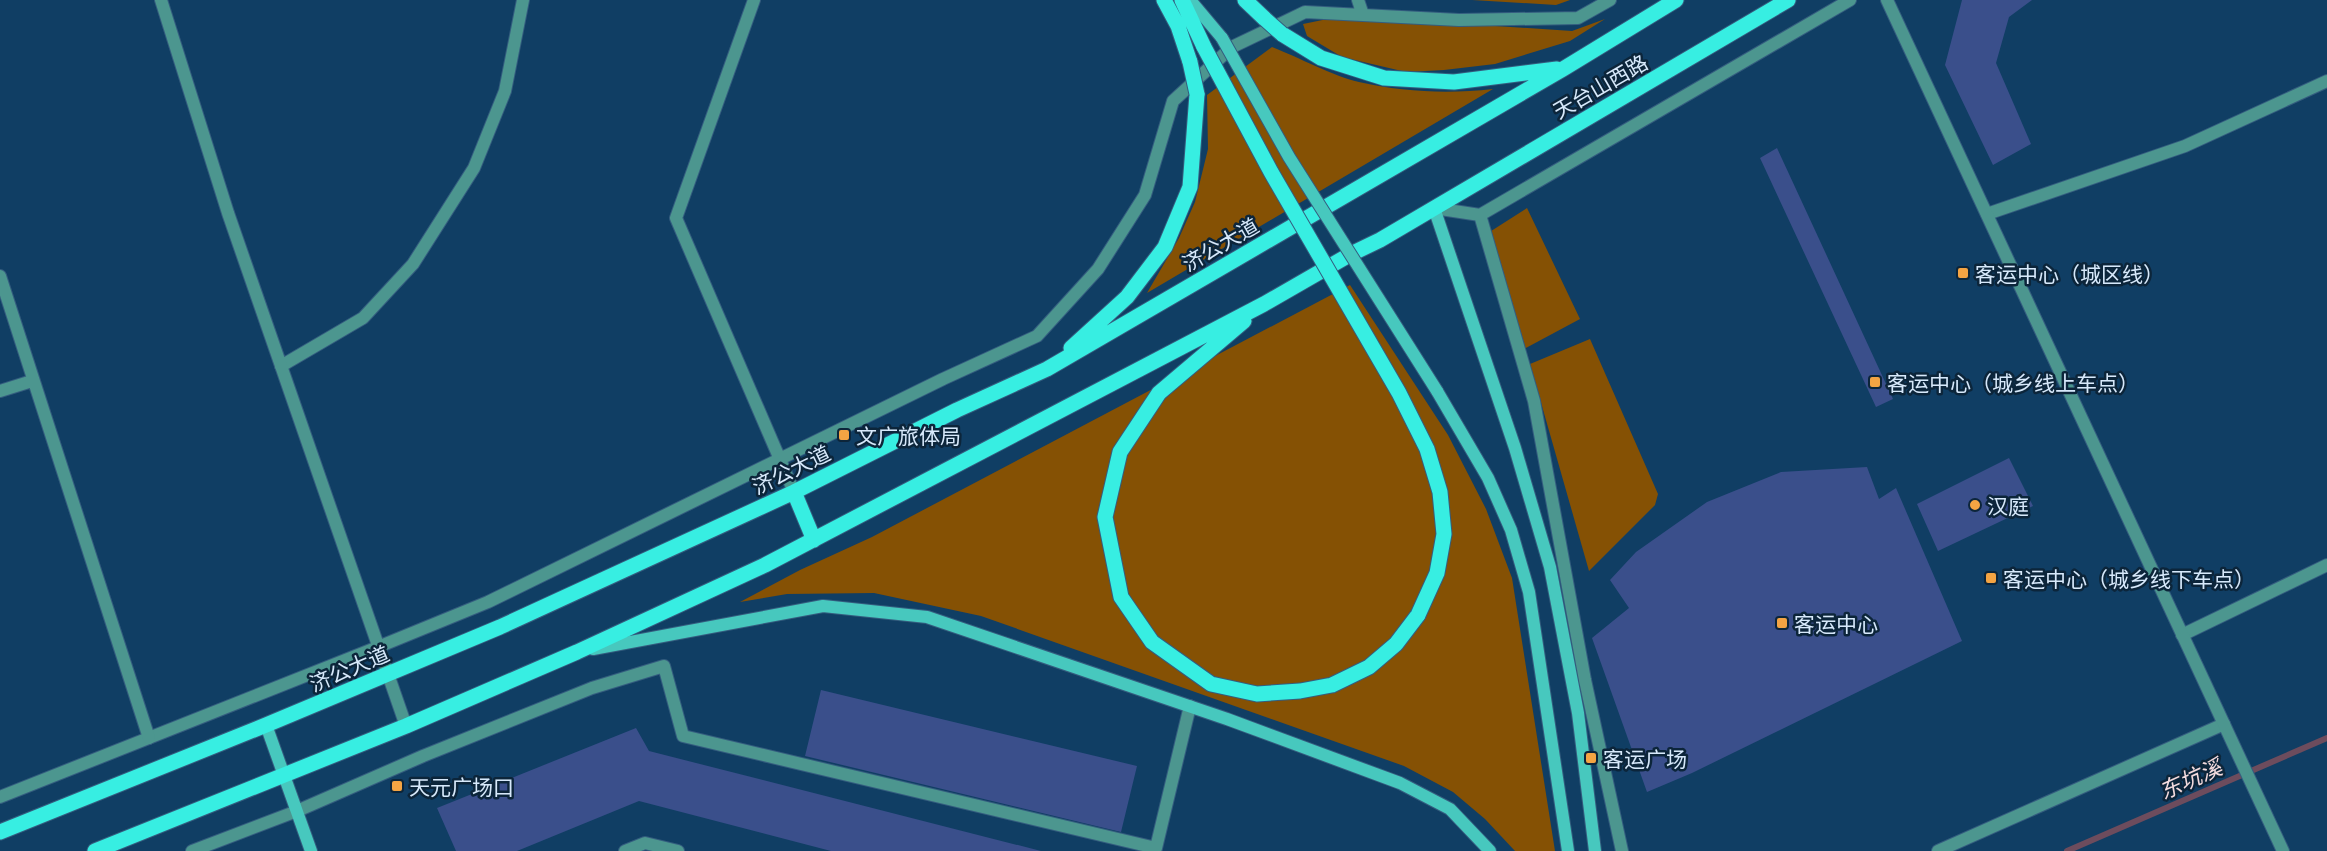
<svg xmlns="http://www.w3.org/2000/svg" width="2327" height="851" viewBox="0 0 2327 851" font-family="Barlow,'Noto Sans SC',sans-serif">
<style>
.green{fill:#855104}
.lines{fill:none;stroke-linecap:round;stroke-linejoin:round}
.stream{stroke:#6d4c5d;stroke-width:6}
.building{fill:#3a4f8b}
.service-casing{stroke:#345d7f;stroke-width:14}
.pedestrian-casing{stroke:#345d7f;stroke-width:14}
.minor-casing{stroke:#345d7f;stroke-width:14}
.tertiary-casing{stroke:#345d7f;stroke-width:14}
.secondary-casing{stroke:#345d7f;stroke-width:14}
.primary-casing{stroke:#345d7f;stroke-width:17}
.service{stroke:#4c968f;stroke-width:12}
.pedestrian{stroke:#4c968f;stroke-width:12}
.minor{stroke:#4c968f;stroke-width:12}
.tertiary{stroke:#4c968f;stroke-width:12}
.secondary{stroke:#47c8be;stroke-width:12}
.primary{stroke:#37eee2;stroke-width:15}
.secondary-bridge-casing{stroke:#345d7f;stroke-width:14;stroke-linecap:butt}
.primary-bridge-casing{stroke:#345d7f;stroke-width:17;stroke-linecap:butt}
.secondary-bridge{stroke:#47c8be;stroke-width:12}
.primary-bridge{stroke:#37eee2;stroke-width:15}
.poi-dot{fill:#f4a443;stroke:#0c253a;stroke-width:2}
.labels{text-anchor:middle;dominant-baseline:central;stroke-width:5;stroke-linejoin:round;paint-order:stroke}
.street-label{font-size:21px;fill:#d7e9fb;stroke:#0c253a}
.poi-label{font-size:21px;fill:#d7e9fb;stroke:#0c253a;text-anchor:start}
.water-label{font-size:22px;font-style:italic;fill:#f3dbde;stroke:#0c253a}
</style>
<rect width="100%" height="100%" fill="#103e64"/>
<!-- green -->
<path class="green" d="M1472 0H1570L1556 5Z
M1342 16 1572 31 1605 19 1570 41 1495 64 1444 70 1406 72 1342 57 1307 36 1303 24Z
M1272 47C1298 57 1333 76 1359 82 1403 92 1448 94 1493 89L1147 293 1179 238 1195 202 1208 149 1207 95Z
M1527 208 1580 319 1524 349 1488 233Z
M1350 285 1448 435 1486 509 1512 578 1555 851H1515L1485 819 1453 792 1404 766 981 616 874 593 787 594 740 602 800 570 872 537Z
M1590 339 1658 494 1655 505 1589 571 1530 364Z"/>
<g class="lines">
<!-- stream -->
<path class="stream" d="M2067 851 2327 738"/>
</g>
<!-- building -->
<path class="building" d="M1962 0H2032L2009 17 1996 63 2031 144 1993 165 1945 65Z
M1777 148 1893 399 1876 407 1760 158Z
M2009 458 2033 506 1938 551 1917 504Z
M1867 467 1879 499 1896 488 1962 641 1692 773 1647 792 1592 638 1629 608 1610 580 1636 552 1707 502 1781 472Z
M821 690 1137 766 1121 832 805 756Z
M636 728 649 751 1041 851H831L639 801 517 851H456L437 808Z"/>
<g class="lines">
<!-- service casing -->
<g class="service-casing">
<path id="service" d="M754 0 676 218 794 492
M1358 0 1363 15
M1434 208 1480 215 1850 0
M1987 214 2185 146 2327 81
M1480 215 1534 401 1585 680 1622 851
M2182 635 2327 565
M0 797 378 647 488 602 943 379 1037 336 1098 269 1145 195 1173 101 1232 47 1305 12 1459 20 1578 18 1610 0
M192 851 297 811 423 756 592 688 664 666 683 736 1156 848 1190 706
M1938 851 2224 724"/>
</g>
<!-- pedestrian casing -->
<g class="pedestrian-casing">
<path id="pedestrian" d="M625 851 645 843 678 851"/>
</g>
<!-- minor casing -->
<g class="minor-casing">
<path id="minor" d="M0 276 149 738
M281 366 363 318 413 264 474 168 505 91 523 0
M0 391 32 381"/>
</g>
<!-- tertiary casing -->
<g class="tertiary-casing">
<path id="tertiary" d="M161 0 228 213 406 726
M1887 0 2283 851"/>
</g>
<!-- secondary casing -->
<g class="secondary-casing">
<path id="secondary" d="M1190 0 1222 38
M1434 208 1515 448 1550 567 1578 713 1595 851
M1437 391 1488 478 1511 530 1529 592 1568 851
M593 649 823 606 927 617 1227 719 1400 783 1450 809 1490 851
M266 725 311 851"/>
</g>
<!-- primary casing -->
<g class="primary-casing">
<path id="primary" d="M1164 0 1178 26 1190 62
M1182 0 1204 47
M1245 0 1265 19
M1282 34 1321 58 1384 78 1454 82 1557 69
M1244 321 1159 393 1120 452 1105 517 1121 597 1152 642 1211 684 1257 694 1300 691 1332 685 1369 667 1396 644 1418 615
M1071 348 1127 297 1165 247 1190 187 1197 94
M794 492 814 540
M0 832 266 725 500 627 794 492 957 410 1047 369 1563 69 1676 0
M95 851 406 726 577 652 765 565 1264 304 1351 254 1380 240 1788 0"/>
</g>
<!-- service -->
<use href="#service" class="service"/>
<!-- pedestrian -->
<use href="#pedestrian" class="pedestrian"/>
<!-- minor -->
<use href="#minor" class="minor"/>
<!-- tertiary -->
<use href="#tertiary" class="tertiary"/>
<!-- secondary -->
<use href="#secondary" class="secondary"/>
<!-- primary -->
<use href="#primary" class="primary"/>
<!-- secondary-bridge casing -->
<g class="secondary-bridge-casing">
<path id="secondary-bridge" d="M1222 38 1289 157 1437 391"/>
</g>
<!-- primary-bridge casing -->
<g class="primary-bridge-casing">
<path id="primary-bridge" d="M1265 19 1282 34
M1204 47 1271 172 1399 393 1427 449 1440 492 1444 534 1437 573 1418 615
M1190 62 1197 94"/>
</g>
<!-- secondary-bridge -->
<use href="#secondary-bridge" class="secondary-bridge"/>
<!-- primary-bridge -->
<use href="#primary-bridge" class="primary-bridge"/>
</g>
<!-- markers -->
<g class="poi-dot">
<rect x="1957" y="267" width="12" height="12" rx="3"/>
<rect x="1869" y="376" width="12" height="12" rx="3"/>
<rect x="838" y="429" width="12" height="12" rx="3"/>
<circle cx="1975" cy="505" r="6"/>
<rect x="1985" y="572" width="12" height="12" rx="3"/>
<rect x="1776" y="617" width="12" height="12" rx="3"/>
<rect x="1585" y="752" width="12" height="12" rx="3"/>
<rect x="391" y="780" width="12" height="12" rx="3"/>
</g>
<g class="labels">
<!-- street labels -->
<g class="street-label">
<text transform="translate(1600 86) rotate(-30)">天台山西路</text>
<text transform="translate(1220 244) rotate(-30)">济公大道</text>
<text transform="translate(791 469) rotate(-26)">济公大道</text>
<text transform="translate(349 668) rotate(-23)">济公大道</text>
</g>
<!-- poi labels -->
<g class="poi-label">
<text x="1975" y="273">客运中心（城区线）</text>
<text x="1887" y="382">客运中心（城乡线上车点）</text>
<text x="856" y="435">文广旅体局</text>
<text x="1987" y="505">汉庭</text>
<text x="2003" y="578">客运中心（城乡线下车点）</text>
<text x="1794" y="623">客运中心</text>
<text x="1603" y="758">客运广场</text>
<text x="409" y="786">天元广场口</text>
</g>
<!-- water labels -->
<g class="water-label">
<text transform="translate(2190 778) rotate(-24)">东坑溪</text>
</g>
</g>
</svg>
